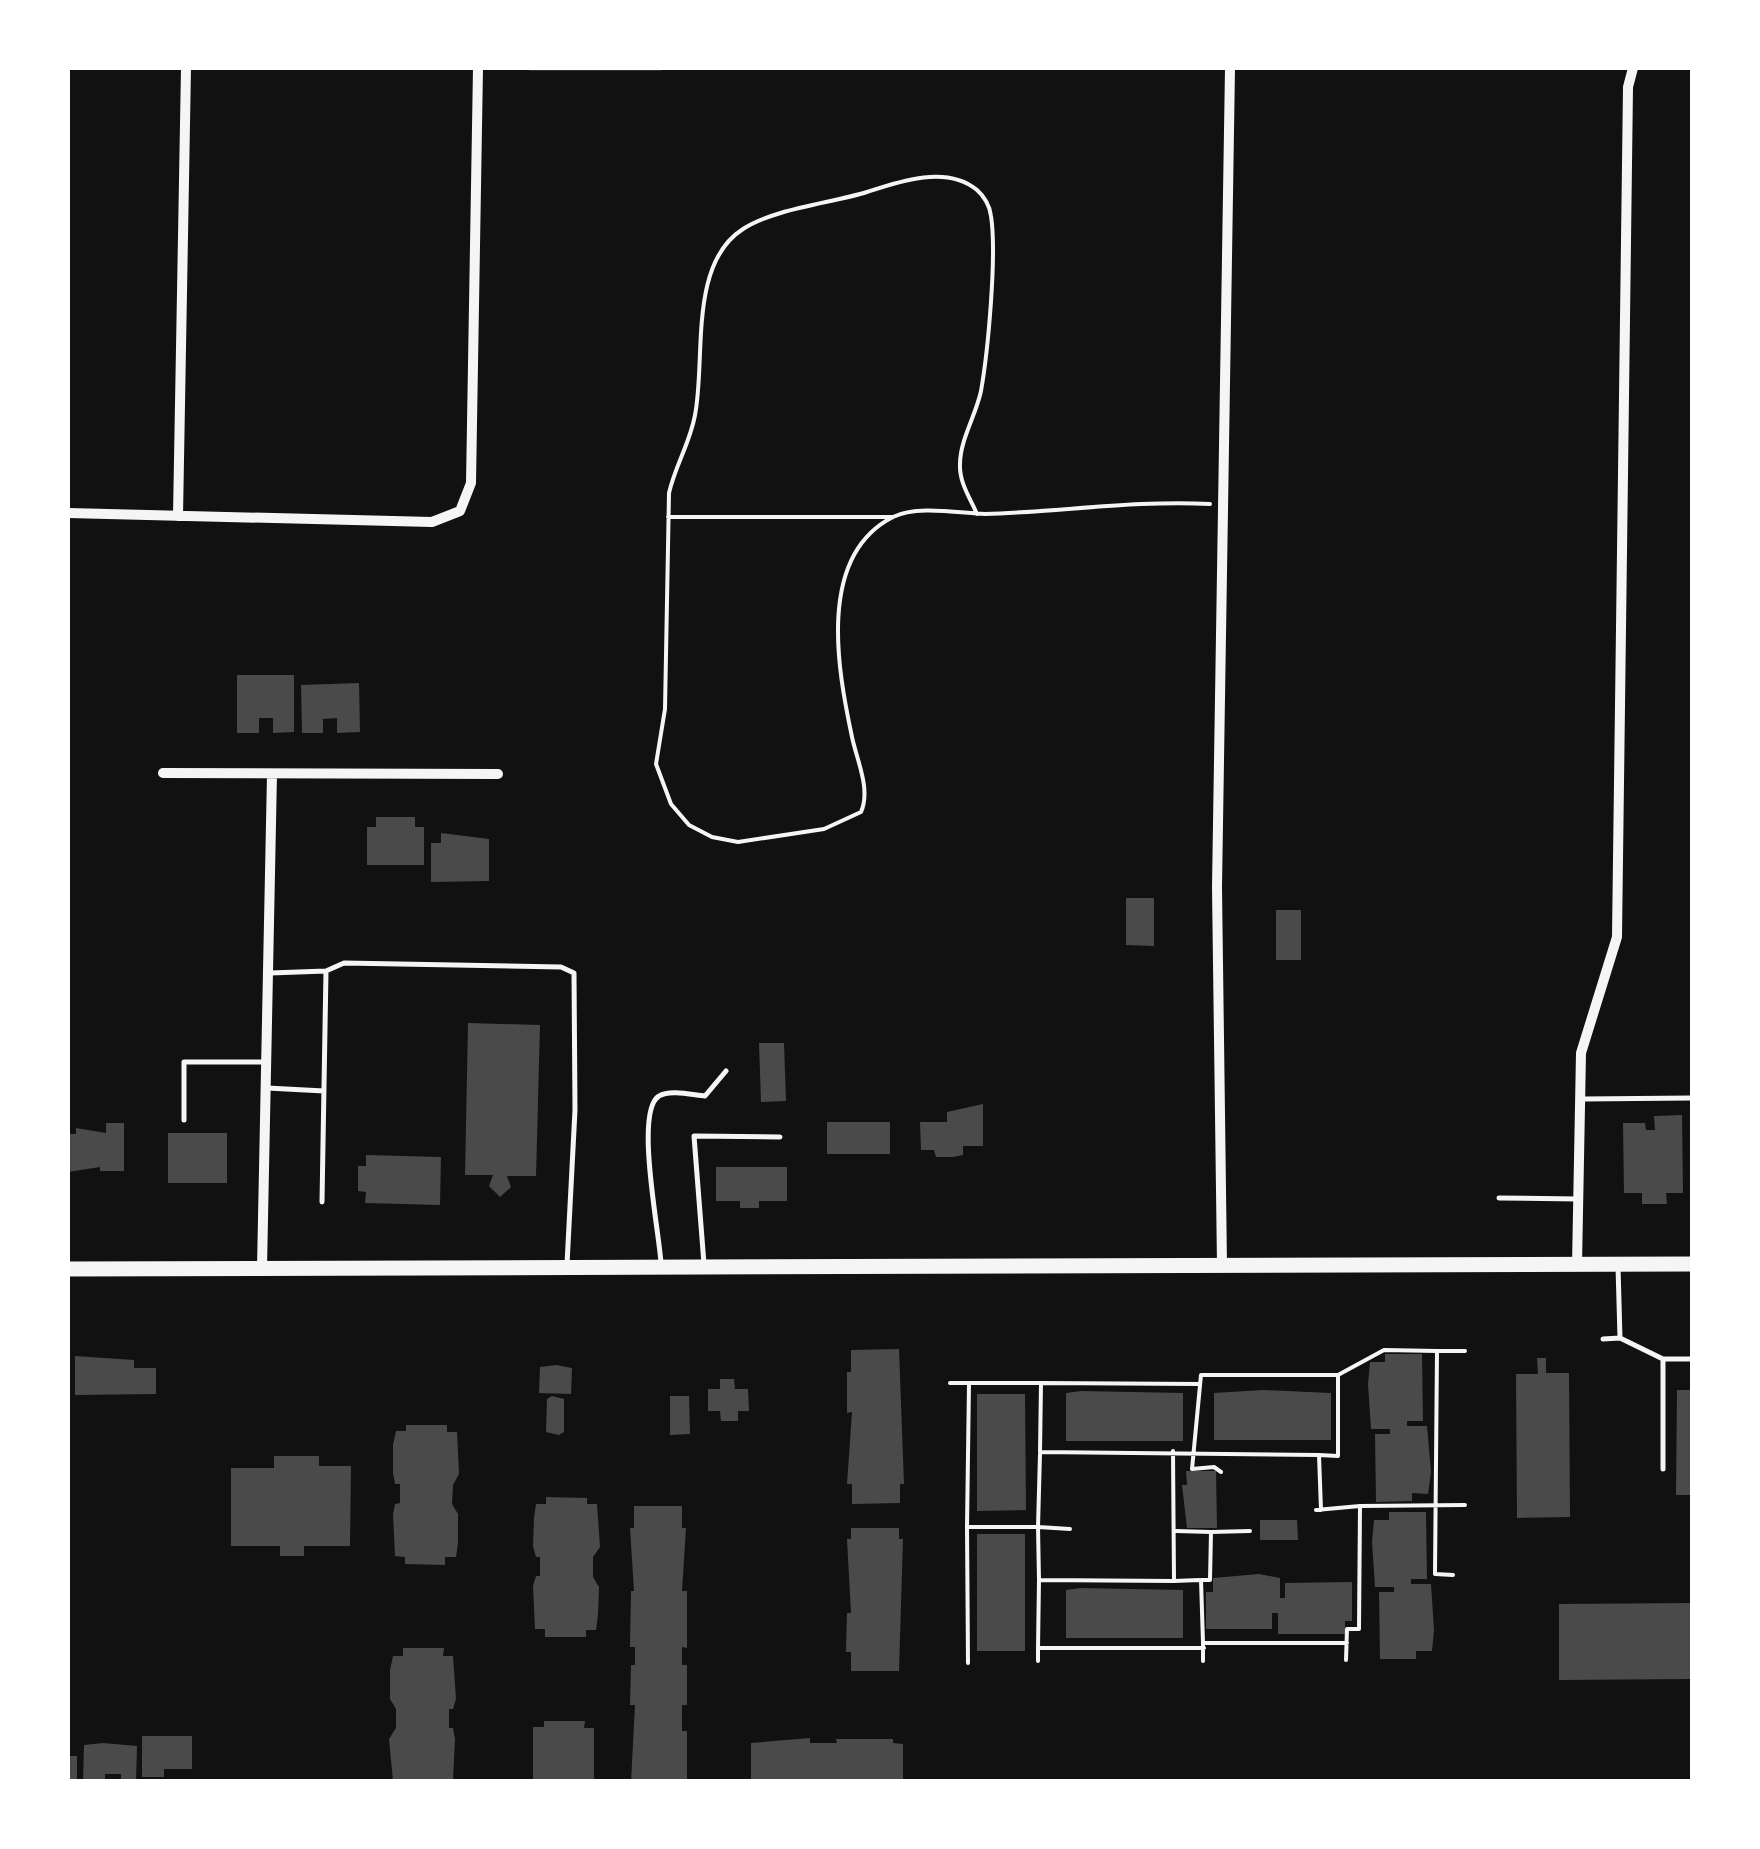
<svg xmlns="http://www.w3.org/2000/svg" width="1760" height="1849" viewBox="0 0 1760 1849" font-family="'Noto Sans',sans-serif">
<style>
.lines{fill:none;stroke-linecap:round;stroke-linejoin:round}
.stream{stroke:#333;stroke-width:6}
.building{fill:#4a4a4a}
.path{stroke:#f5f5f5;stroke-width:4}
.service{stroke:#f5f5f5;stroke-width:5}
.minor{stroke:#f5f5f5;stroke-width:10}
.primary{stroke:#f5f5f5;stroke-width:15}
</style>
<rect width="100%" height="100%" fill="#111"/>
<g class="lines">
<!-- stream -->
<path class="stream" d="M531 68H660"/>
</g>
<!-- building -->
<path class="building" d="M237 675H294V732L273 733V718H259V733H237Z
M359 683 360 732 337 733V718L323 719V733H302L301 685Z
M376 817H415V827H424V865H367V827H376Z
M441 833 489 839V881L431 882V843H441Z
M1126 898H1154V946L1126 945Z
M1276 910H1301V960H1276Z
M468 1023 540 1025 536 1176H507L511 1187 500 1197 489 1186 493 1175H465Z
M759 1043H784L786 1101 761 1102Z
M983 1104V1146H963V1155L953 1157H936L934 1150H921L920 1122H947V1112Z
M1682 1115 1683 1193H1666L1667 1204H1642V1193H1624L1623 1123H1645L1646 1130H1655L1654 1116Z
M827 1122H890V1154H827Z
M106 1123H124V1171H100V1167L68 1172V1134H76V1128L106 1133Z
M168 1133H227V1183H168Z
M366 1155 441 1157 440 1205 365 1203 366 1192 358 1191V1166H366Z
M716 1167H787V1201H759V1208H740V1201H716Z
M899 1349 904 1484H900V1503L852 1504V1484H847L852 1412 847 1413V1372H851V1350Z
M1385 1354H1422L1423 1421H1407V1426H1427L1431 1472 1428 1494 1412 1493V1501L1376 1502 1375 1434H1390V1429H1371L1368 1384 1370 1362H1385Z
M75 1356 134 1360V1368H156V1394L75 1395Z
M1537 1358H1546V1373H1569L1570 1517 1517 1518 1516 1374H1538Z
M556 1365 572 1368 571 1394 539 1393 540 1367Z
M720 1379H734L735 1389H748L749 1411H738V1421H721L720 1411H708V1389H720Z
M1263 1390 1331 1393V1440H1214V1393Z
M1677 1390H1692V1495H1676Z
M1081 1391 1183 1393V1441H1066V1393Z
M977 1394H1025L1026 1510 977 1511Z
M552 1396 564 1399V1432L559 1435 546 1432 547 1399Z
M670 1396H689L690 1434 670 1435Z
M406 1425H447V1432H457L459 1474 453 1485 452 1504 458 1514V1543L456 1557H445V1565L405 1564V1557L395 1556 393 1514 395 1504 400 1503V1484H395L393 1473V1445L396 1431H406Z
M274 1456H319V1466H351L350 1546H304V1556H280V1546H231V1468H274Z
M1186 1471H1216L1217 1528H1187L1182 1485H1187Z
M546 1497 587 1498V1504H597L600 1547 593 1557V1577L599 1587 598 1615 596 1630H586V1637H545V1629H535L533 1586 536 1576H540V1557H536L533 1546 534 1518 536 1504H546Z
M634 1506H682V1528H686L682 1591H687V1648L682 1647V1665H687V1705H682V1731H687V1782H631L635 1705H630L631 1665H635V1647H630L631 1591H634L630 1528H634Z
M1389 1512H1426L1427 1579H1411V1584H1431L1434 1630 1432 1651H1416V1659H1380L1379 1592H1394V1587H1375L1372 1542 1374 1520H1389Z
M1260 1520H1297L1298 1540H1260Z
M851 1528H899V1539H903L899 1671H851V1652H846L847 1613H851L847 1539H851Z
M977 1534H1025V1651H977Z
M1259 1574 1280 1578V1598H1285V1583L1352 1582V1621H1345V1634H1278V1613H1272V1629H1206V1592H1213V1578Z
M1081 1588 1183 1590V1638H1066V1590Z
M1692 1603V1679L1559 1680V1604Z
M403 1648H444L443 1656H453L456 1699 453 1709H449V1728H453L455 1739 453 1781H393L389 1739 396 1728V1709L390 1699V1670L393 1656H403Z
M544 1721H585L584 1728H594V1781L533 1780V1727H544Z
M142 1736H192V1769H164V1777H142Z
M810 1738V1743H837L836 1739H893V1743L903 1744V1782H751V1743Z
M103 1743 137 1746 136 1781 121 1780V1774H105V1782H83L84 1745Z
M68 1756H77V1782H68Z"/>
<g class="lines">
<!-- path -->
<path class="path" d="M977 514C970 498 959 482 960 464 960 440 976 415 981 391 988 351 997 255 991 216 990 206 984 196 977 190 947 165 900 181 867 192 832 203 773 209 743 229 688 264 706 359 695 415 690 443 675 466 669 493L665 709 656 764 671 804 689 825 712 837 738 842 824 829 861 812C871 789 857 761 852 737 838 671 816 556 893 517 916 505 959 513 985 514 1060 512 1135 500 1210 504
M668 517H892
M950 1383H969
M1200 1384 1041 1383 1040 1452 1319 1455
M1173 1451 1174 1581 1199 1580
M1221 1472 1214 1467 1192 1469 1201 1375H1338
M1316 1510 1360 1506
M1321 1510 1319 1455 1338 1456V1375L1384 1350 1437 1351
M967 1527 969 1383H1041
M1176 1531 1211 1532
M1453 1575 1435 1574 1437 1351H1465
M1039 1580 1038 1527 1070 1529
M1174 1581 1039 1580 1038 1648H1204
M1203 1643 1201 1580H1210L1211 1532 1250 1531
M1346 1660 1347 1629H1359L1360 1506 1465 1505
M1038 1661V1648
M1203 1661V1643H1347
M968 1663 967 1527H1038L1040 1454"/>
<!-- service -->
<path class="service" d="M270 973 326 971 344 963 561 967 574 973 575 1110 567 1264
M267 1088 324 1091
M1583 1099 1692 1098
M184 1120V1062H263
M1499 1198 1578 1199
M322 1202 326 971
M661 1264C660 1235 634 1111 659 1096 670 1089 693 1095 705 1096L726 1071
M704 1264 694 1136 780 1137
M1618 1266 1620 1338
M1603 1339 1620 1338 1663 1359
M1663 1469V1359H1692"/>
<!-- minor -->
<path class="minor" d="M68 513 432 522 460 511 471 483 478 68
M178 516 186 68
M163 773 498 774
M1577 1265 1581 1053 1617 937 1628 87 1633 68
M1222 1266 1217 887 1230 68
M262 1268 272 774"/>
<!-- primary -->
<path class="primary" d="M68 1269 1692 1264"/>
</g>
<!-- border -->
<rect width="1760" height="1849" fill="none" stroke="#ffffff" stroke-width="140"/>
</svg>
